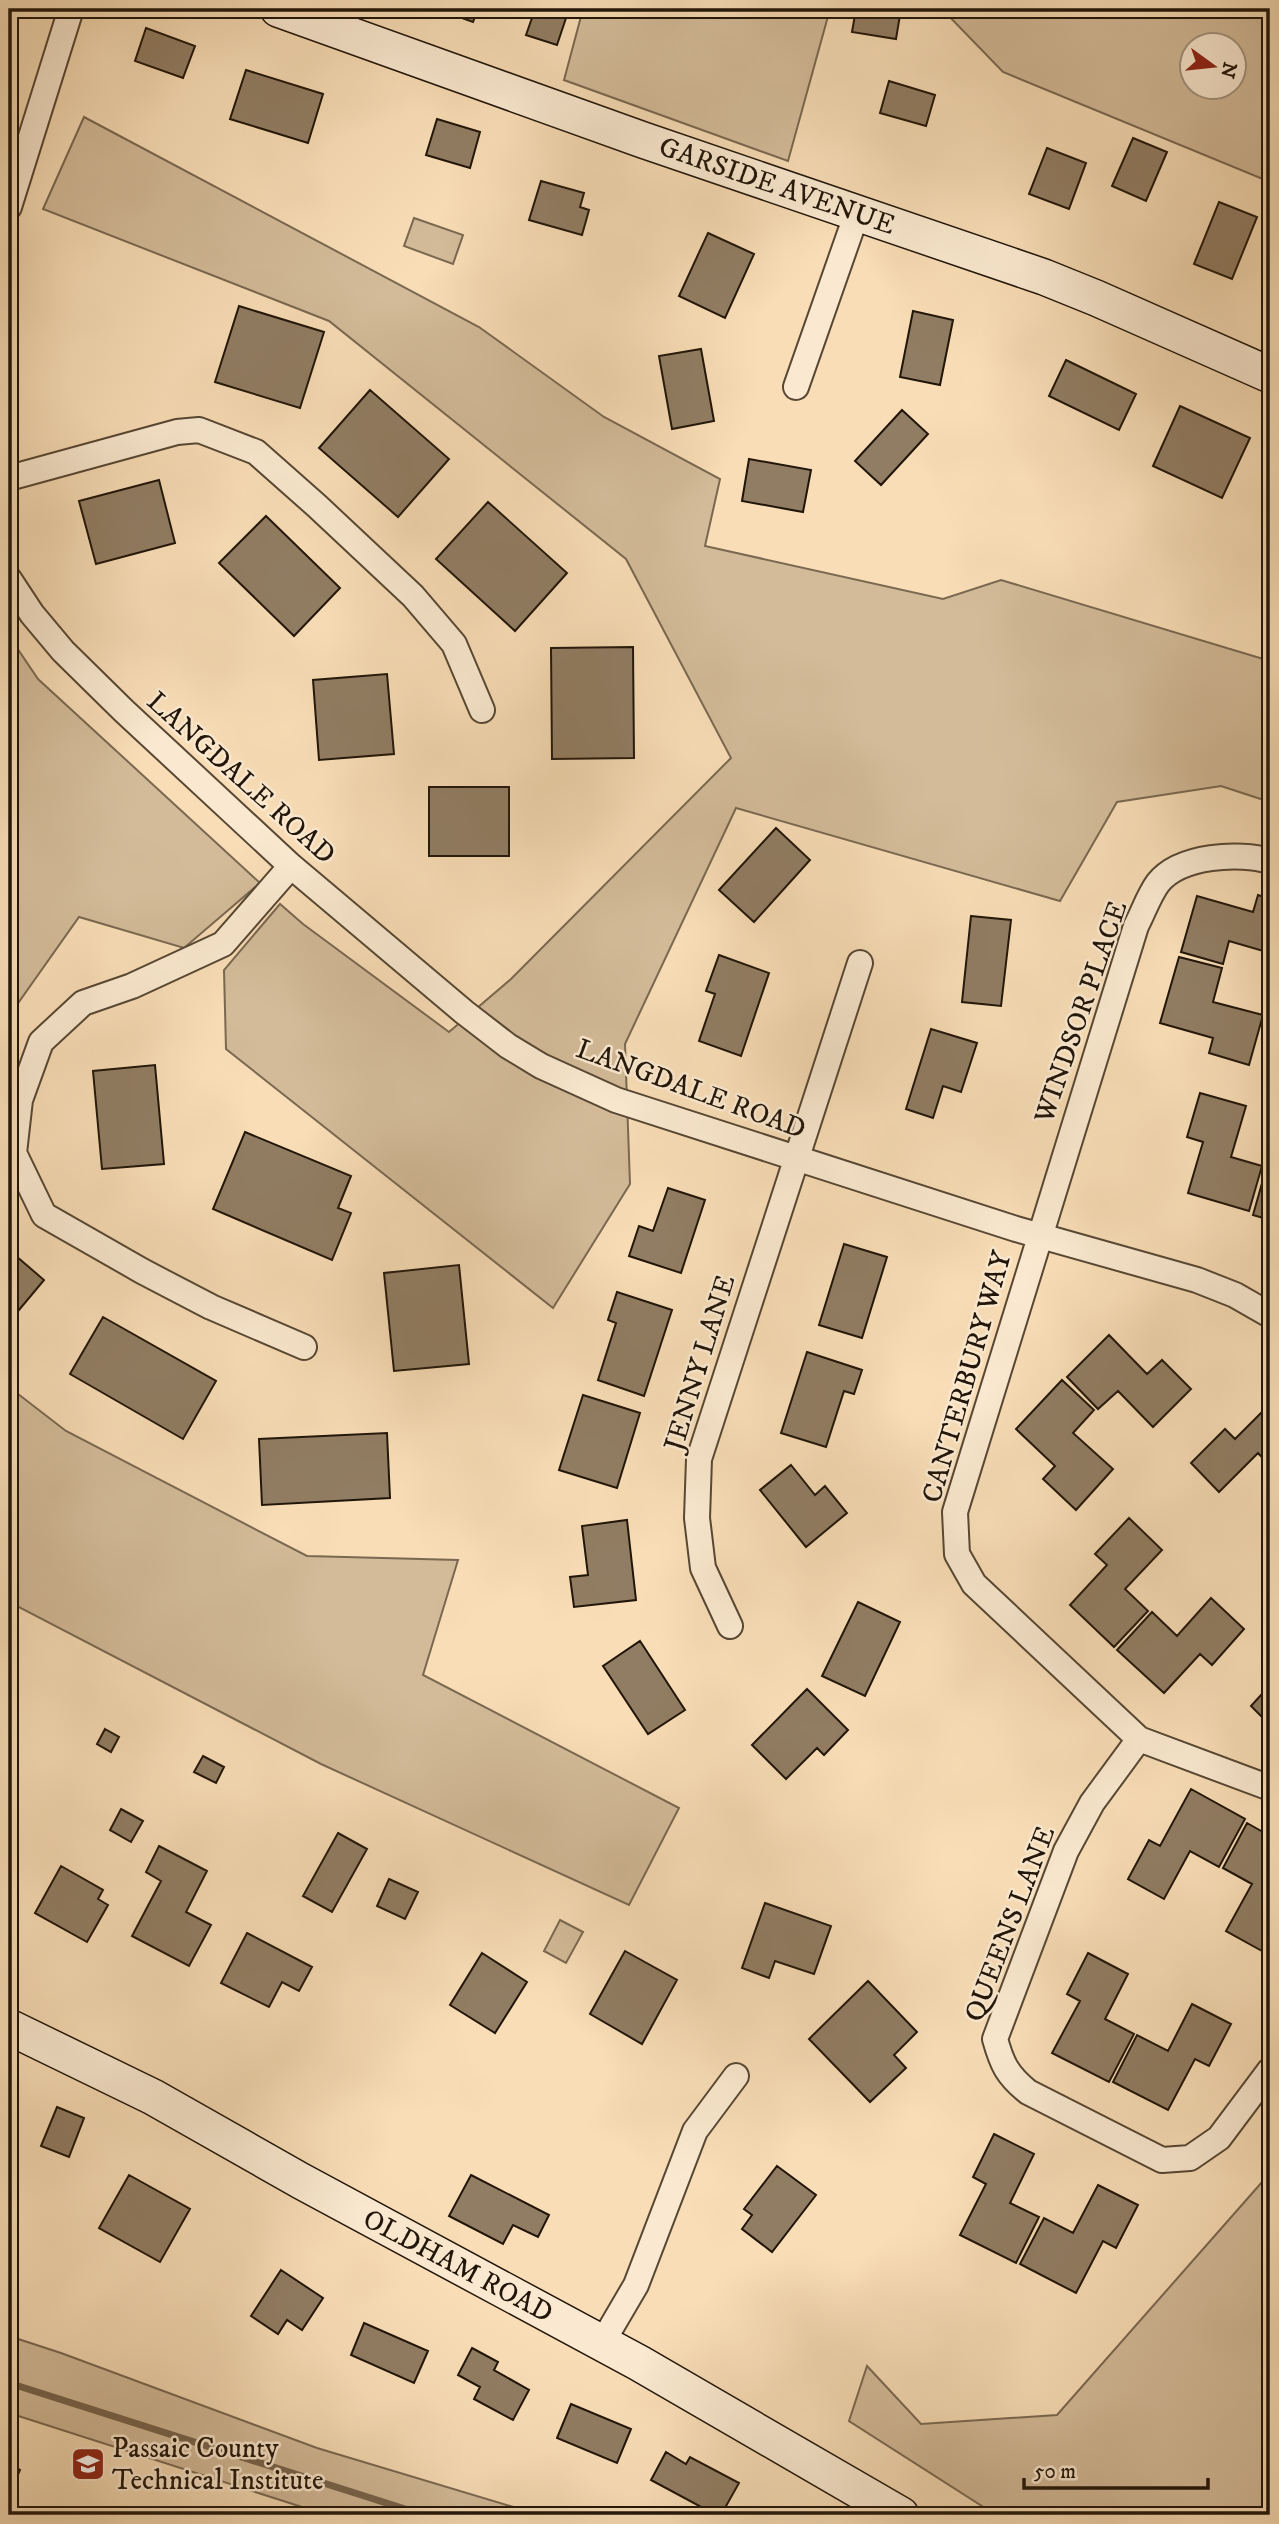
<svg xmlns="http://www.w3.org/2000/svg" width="1279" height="2524" viewBox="0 0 1279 2524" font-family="'IM FELL DW Pica',serif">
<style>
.green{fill:#d3bb99;stroke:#7a6851;stroke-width:2;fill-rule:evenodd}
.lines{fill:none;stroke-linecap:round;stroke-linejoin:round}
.stream{stroke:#76644d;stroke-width:7}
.building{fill:#917d63;stroke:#211509;stroke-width:2}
.street-casing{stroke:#574734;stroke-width:28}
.secondary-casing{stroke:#211509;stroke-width:38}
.street{stroke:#fae9d0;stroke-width:24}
.secondary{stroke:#fae9d0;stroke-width:35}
.labels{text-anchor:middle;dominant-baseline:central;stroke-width:5;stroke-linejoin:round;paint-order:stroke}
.street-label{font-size:28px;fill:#211509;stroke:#fae9d0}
.poi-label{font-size:28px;fill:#211509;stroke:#fae9d0;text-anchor:start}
</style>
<rect width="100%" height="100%" fill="#f8ddb6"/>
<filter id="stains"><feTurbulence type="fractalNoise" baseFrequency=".00286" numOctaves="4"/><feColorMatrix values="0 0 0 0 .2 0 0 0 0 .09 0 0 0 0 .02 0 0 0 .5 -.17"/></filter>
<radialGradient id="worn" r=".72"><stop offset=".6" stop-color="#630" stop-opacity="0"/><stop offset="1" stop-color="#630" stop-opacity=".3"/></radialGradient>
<!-- green -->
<path class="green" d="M583 9H830L788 161 564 80Z
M942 9H1270V182L1003 72ZM1192 46H1234V88H1192Z
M84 117 479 327 604 417 720 479 705 546 943 599 1001 580 1270 661V802L1221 786 1117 802 1060 901 736 808 625 1044 630 1184 553 1308 226 1049 224 970 280 904 303 924 449 1032 511 979 731 758 626 559 329 321 43 209Z
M414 218 463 235 453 264 404 246Z
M9 636 38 679 260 883 184 948 79 917 9 1016Z
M9 1387 66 1431 307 1556 458 1560 423 1675 679 1808 629 1905 321 1764 9 1602Z
M560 1920 583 1932 566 1963 544 1951Z
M1270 2173V2515H996L849 2421 867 2366 921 2424 1057 2415Z
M9 2336 61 2353 317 2448 540 2515H327L9 2413Z"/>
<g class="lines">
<!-- stream -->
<path class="stream" d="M9 2383 424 2515"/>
</g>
<!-- building -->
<path class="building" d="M437 9H478L473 22Z
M519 9H569L557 45 526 35 533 15Z
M856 9H901L896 39 852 32Z
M146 28 195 46 183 78 135 61Z
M246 70 323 94 308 143 230 119Z
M889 81 935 95 926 126 880 113Z
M437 119 480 132 470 168 426 155Z
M1133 138 1167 152 1146 201 1112 186Z
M1047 148 1086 163 1069 209 1029 194Z
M541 181 584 193 580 207 589 210 582 235 529 220Z
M1219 202 1257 217 1232 279 1194 264Z
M708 233 754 254 725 318 679 296Z
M239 306 324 332 300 408 215 382Z
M913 311 953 320 940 385 900 377Z
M701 349 714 421 672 429 659 356Z
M1066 360 1136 394 1119 430 1049 396Z
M370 390 449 459 398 517 319 448Z
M1180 406 1250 438 1222 498 1153 466Z
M902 410 928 434 881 485 855 461Z
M749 459 811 470 803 512 742 501Z
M159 480 175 543 96 564 79 501Z
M1270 489V505L1264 501Z
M488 502 567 573 515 631 436 559Z
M266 516 340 588 294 636 219 563Z
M633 647 634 758 552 759 551 648Z
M387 674 394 754 319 760 313 680Z
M429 787H509V856H429Z
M776 828 810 860 754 922 719 890Z
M1258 895 1270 899V953L1229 941 1223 964 1181 952 1197 896 1253 912Z
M971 916 1011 920 1001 1006 962 1002Z
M719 955 769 973 741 1056 699 1041 715 994 706 991Z
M1179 957 1222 968 1213 1002 1263 1015 1249 1065 1209 1053 1213 1038 1160 1023Z
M931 1029 977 1043 961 1092 943 1086 933 1118 906 1109Z
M155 1065 164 1164 102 1169 93 1071Z
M1200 1093 1246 1106 1231 1157 1262 1166 1249 1211 1188 1193 1203 1142 1187 1137Z
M245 1132 351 1176 338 1208 351 1213 332 1260 213 1209Z
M1266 1169 1270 1170V1220L1253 1215Z
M668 1188 705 1200 681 1273 629 1256 639 1226 653 1231Z
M844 1244 887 1257 862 1338 819 1325Z
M9 1250 44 1280 9 1322Z
M459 1265 469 1364 394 1371 384 1273Z
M617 1292 672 1310 644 1396 598 1380 616 1323 608 1320Z
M103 1317 216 1381 183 1439 70 1374Z
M1109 1335 1147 1374 1162 1360 1191 1389 1153 1427 1118 1391 1098 1409 1067 1377Z
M807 1352 862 1370 854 1394 844 1391 826 1447 781 1433Z
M1062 1380 1094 1410 1073 1433 1113 1469 1076 1510 1043 1479 1055 1466 1016 1429Z
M583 1395 640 1413 617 1488 559 1470Z
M1270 1404V1466L1258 1453 1219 1492 1191 1463 1225 1429 1235 1439Z
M387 1433 390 1498 262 1505 259 1439Z
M791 1465 815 1495 825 1486 847 1513 806 1547 760 1490Z
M1129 1518 1162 1550 1125 1589 1148 1611 1114 1647 1070 1605 1107 1565 1095 1554Z
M627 1520 636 1600 574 1607 570 1577 588 1575 582 1526Z
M1211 1598 1244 1629 1212 1665 1200 1654 1164 1693 1117 1650 1152 1612 1177 1636Z
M858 1602 900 1622 865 1696 822 1676Z
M640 1641 685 1710 648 1734 603 1666Z
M1270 1685V1725L1251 1706Z
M807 1689 848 1730 824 1755 817 1748 786 1779 752 1745Z
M105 1729 119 1737 111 1752 97 1744Z
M203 1756 224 1767 216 1783 194 1772Z
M1191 1789 1245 1819 1219 1867 1190 1851 1164 1899 1128 1879 1149 1840 1160 1846Z
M121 1809 143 1821 131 1842 110 1830Z
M1247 1823 1270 1836V1936L1262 1951 1226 1931 1252 1884 1223 1868Z
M338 1833 367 1849 332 1912 303 1896Z
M159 1846 207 1871 186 1912 211 1925 189 1966 132 1936 161 1881 146 1872Z
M61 1866 103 1890 98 1899 108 1905 87 1942 35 1913Z
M389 1879 418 1892 405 1919 377 1906Z
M765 1903 831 1926 814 1974 775 1961 769 1978 742 1968Z
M247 1933 312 1967 299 1991 282 1982 269 2007 221 1983Z
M625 1951 677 1980 642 2044 590 2014Z
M482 1953 527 1982 495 2033 450 2005Z
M1088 1953 1128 1974 1105 2019 1134 2034 1109 2082 1052 2053 1080 2001 1067 1994Z
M868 1981 917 2032 894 2055 906 2068 870 2102 809 2039Z
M1192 2004 1231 2024 1209 2066 1195 2059 1168 2110 1113 2082 1137 2035 1168 2051Z
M57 2107 84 2118 69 2157 41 2146Z
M994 2134 1034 2154 1010 2203 1039 2217 1016 2263 960 2235 986 2184 973 2177Z
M777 2166 816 2195 772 2252 742 2229 752 2215 744 2209Z
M129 2175 190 2209 160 2262 99 2228Z
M471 2175 549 2215 538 2237 513 2225 503 2244 449 2216Z
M1098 2185 1138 2205 1116 2248 1103 2241 1076 2293 1020 2264 1044 2218 1073 2233Z
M281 2270 323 2298 302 2330 287 2320 278 2334 251 2316Z
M364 2323 428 2351 414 2383 351 2355Z
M472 2348 498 2362 494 2370 529 2390 513 2420 474 2399 480 2387 458 2375Z
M571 2404 631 2429 617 2463 557 2438Z
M666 2452 686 2464 690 2457 739 2483 721 2515H716L651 2480Z
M9 2464 20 2470 9 2495Z"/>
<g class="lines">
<!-- street casing -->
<g class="street-casing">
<path id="street" d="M9 207 71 9
M796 387 857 213
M9 478 177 432 199 430 256 452 317 506 413 596 454 644 482 710
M9 579 32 614 63 651 124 711 291 866 464 1012 508 1046 541 1066 616 1100 1016 1229 1197 1280 1235 1295 1270 1315
M1270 861C1240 852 1180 855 1158 883 1149 895 1143 913 1136 926L955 1512 957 1554 974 1584 1139 1739 1270 1788
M291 866 223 944 132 986 83 1003 41 1042 20 1100 14 1153 44 1215 142 1271 211 1307 304 1347
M730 1626 703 1568 697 1518 699 1459 860 963
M1139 1739 1092 1803 1066 1851 995 2039C1002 2064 1007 2075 1028 2092L1162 2160 1190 2158 1219 2138 1270 2070
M602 2343 636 2285 695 2131 736 2076"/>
</g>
<!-- secondary casing -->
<g class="secondary-casing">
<path id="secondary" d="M278 9 643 140 1044 277 1096 298 1270 375
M9 2027 153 2097 301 2181 639 2363 901 2515"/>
</g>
<!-- street -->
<use href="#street" class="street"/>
<!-- secondary -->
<use href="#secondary" class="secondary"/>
</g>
<!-- icons -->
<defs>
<g id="school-square" transform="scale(1.75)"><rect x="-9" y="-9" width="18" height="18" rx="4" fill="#8f2418" stroke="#fae9d0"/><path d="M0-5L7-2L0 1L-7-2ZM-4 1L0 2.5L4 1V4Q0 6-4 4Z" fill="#fff"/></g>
</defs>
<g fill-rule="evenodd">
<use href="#school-square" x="88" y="2464"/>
</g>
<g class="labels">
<!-- street labels -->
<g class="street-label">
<text transform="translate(777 186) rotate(19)">GARSIDE AVENUE</text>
<text transform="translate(241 778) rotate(42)">LANGDALE ROAD</text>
<text transform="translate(1081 1012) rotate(-71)">WINDSOR PLACE</text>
<text transform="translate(691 1089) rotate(20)">LANGDALE ROAD</text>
<text transform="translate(700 1363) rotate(-73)">JENNY LANE</text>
<text transform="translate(967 1377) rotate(-74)">CANTERBURY WAY</text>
<text transform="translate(1010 1924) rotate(-69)">QUEENS LANE</text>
<text transform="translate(458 2266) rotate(28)">OLDHAM ROAD</text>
</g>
<!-- poi labels -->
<g class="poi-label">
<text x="112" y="2448">Passaic County<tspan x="112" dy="32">Technical Institute</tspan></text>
</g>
</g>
<!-- margin -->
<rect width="1279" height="2524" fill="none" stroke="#f8ddb6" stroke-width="35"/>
<rect x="10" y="10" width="1258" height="2503" fill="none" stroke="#211509" stroke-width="3.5"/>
<rect x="18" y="18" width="1244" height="2489" fill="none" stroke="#211509" stroke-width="2"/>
<!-- north arrow -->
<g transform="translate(1213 66) rotate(105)"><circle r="33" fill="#fae9d0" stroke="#a39480" stroke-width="2"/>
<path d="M0-5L12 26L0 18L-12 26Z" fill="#8f2418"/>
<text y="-10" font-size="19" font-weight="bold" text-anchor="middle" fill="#211509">N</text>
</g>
<!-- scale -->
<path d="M1024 2478v10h184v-10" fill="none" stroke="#211509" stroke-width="3.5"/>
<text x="1034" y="2478" font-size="21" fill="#211509" stroke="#fae9d0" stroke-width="5" paint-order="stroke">50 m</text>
<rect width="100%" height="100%" filter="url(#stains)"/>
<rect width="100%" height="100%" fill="url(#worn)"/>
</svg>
